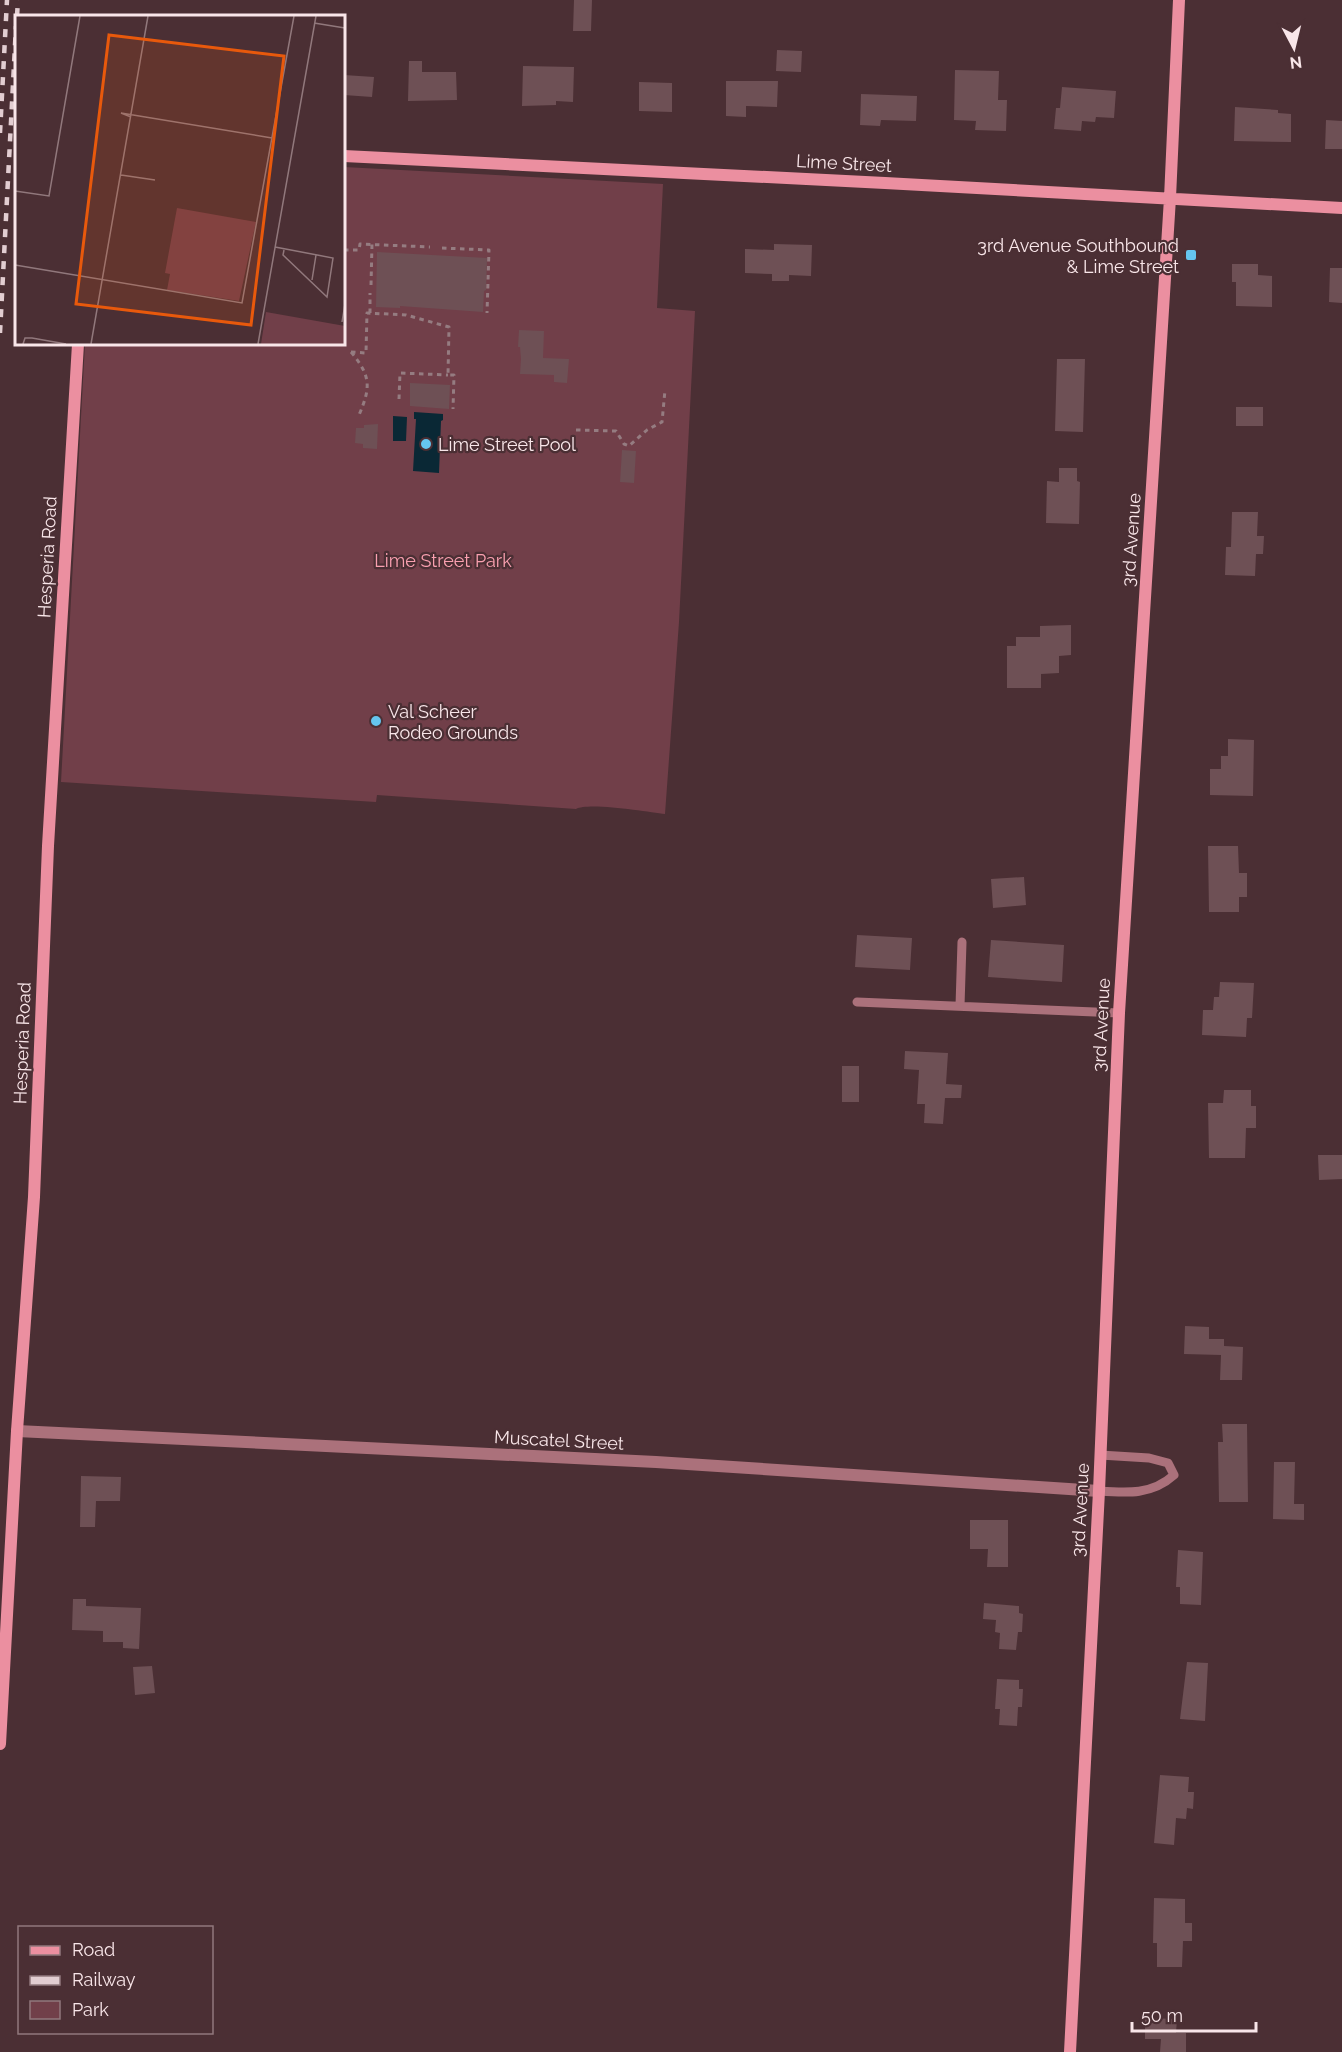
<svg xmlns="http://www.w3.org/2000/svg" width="1342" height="2052" viewBox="0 0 1342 2052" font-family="Raleway,sans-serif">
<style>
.green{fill:#713f49}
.water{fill:#0a2835}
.building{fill:#6e5055}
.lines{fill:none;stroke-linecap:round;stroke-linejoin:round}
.path{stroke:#957c81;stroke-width:3;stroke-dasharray:4.5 4.5;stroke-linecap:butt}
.lane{stroke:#ab717b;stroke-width:9}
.street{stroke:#ab717b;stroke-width:12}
.secondary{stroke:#eb8fa0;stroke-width:12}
.rail{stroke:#e2cdd1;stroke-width:4.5;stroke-dasharray:8 8;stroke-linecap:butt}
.poi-dot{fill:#65c5ef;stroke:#4b2f34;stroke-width:2}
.labels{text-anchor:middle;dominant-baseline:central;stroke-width:4.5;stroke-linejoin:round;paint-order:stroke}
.street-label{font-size:18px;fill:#f9e6e9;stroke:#4b2f34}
.poi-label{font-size:18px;fill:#f9e6e9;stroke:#4b2f34;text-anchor:start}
.park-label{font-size:18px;fill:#faa0b0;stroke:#4b2f34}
.inset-road{fill:none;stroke:#91787c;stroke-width:1.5}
.view{fill:#e8590c;fill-opacity:0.15;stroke:#e8590c;stroke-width:3}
.inset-edge{fill:none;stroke:#f9e6e9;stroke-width:3}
</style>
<rect width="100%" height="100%" fill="#4b2f34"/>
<!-- green -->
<path class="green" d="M344 167 663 184 657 308 695 311 679 622 665 814C648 812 589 802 576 809L377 795 376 802 61 782 85 344H344Z"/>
<!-- water -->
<path class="water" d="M414 412 443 414V420L441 421 439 473 413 471 416 419H414Z
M393 416 407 417 406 441H393Z"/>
<!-- building -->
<path class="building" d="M574 0H592L591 31H573Z
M777 50 802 51 801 72 776 71Z
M409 61H422V72H456L457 100 408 101Z
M523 66 574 67 573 102 556 101V105L522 106Z
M955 70 999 71 998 100H1007L1006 131 975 130 976 121 954 120Z
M344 75 374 77 372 97 344 95Z
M726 81H778L777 107 746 106V117L726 116Z
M639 82 672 83V112L639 111Z
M1062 87 1116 91 1114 118 1096 117 1095 122 1082 121 1081 131 1054 129 1056 108H1060Z
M861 94 917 96 916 121 881 120 880 126 860 125Z
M1235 107 1278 110V113L1291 114V142L1234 141Z
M1326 120 1342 121V149H1325Z
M774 244 812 245 811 276 789 275V281H772V274L745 273V249L774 250Z
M377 252 487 258 486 290 484 291 483 312 400 306V308L376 307Z
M1232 264H1258V275L1272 276V307L1236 306V282H1232Z
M1330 268H1342V303L1329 302Z
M519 330 544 331 543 358 569 359 567 383 554 382V375L520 374 521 359 520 347H518Z
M1057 359H1085L1083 432 1055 431Z
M410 383 450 385 449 409 410 406Z
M1236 407H1263V426H1236Z
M378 424 377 449 363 448V444L355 443 356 428H364V425Z
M622 450 636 451 634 483 620 482Z
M1059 468H1077V481L1080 482 1079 524 1046 523 1047 481 1059 482Z
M1232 512H1258L1257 536H1264L1263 554H1256L1255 576 1225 575 1226 547H1231Z
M1071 625V655L1059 656V673L1041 674V688H1007V646H1016V637H1040V626Z
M1228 739 1254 740 1253 796 1210 795V769H1221V756H1228Z
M1208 846H1238L1239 873H1247V897H1239V912H1209Z
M1024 877 1026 905 993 908 991 879Z
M857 935 912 938 910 970 855 967Z
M991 940 1064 945 1062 982 988 977Z
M1220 982 1254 983 1252 1018H1247L1246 1037 1202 1035 1203 1010H1213L1214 997H1219Z
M905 1051 948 1053 946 1084 962 1085 961 1098H945L943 1124 924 1123 925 1104H917L919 1070 904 1069Z
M842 1066H859V1102H842Z
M1224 1090H1251V1106H1256V1128H1246L1245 1158H1209L1208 1103H1223Z
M1318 1155H1342V1179L1319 1180Z
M1185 1326 1209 1327V1339H1224V1346L1243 1347 1242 1380H1220L1221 1355 1184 1354Z
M1222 1424H1247L1248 1502H1219L1218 1442H1223Z
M1274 1462H1295L1294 1504H1304V1520L1273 1519Z
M81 1476 121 1477 120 1501H96L95 1527H80Z
M970 1520H1008V1567H987L988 1549H970Z
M1178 1550 1203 1552 1201 1605 1180 1604V1587H1176Z
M73 1599H86V1606L141 1608 139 1649 123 1648V1642H103V1631L72 1630Z
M984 1603 1019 1606V1613L1023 1614 1022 1632H1018L1016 1650 999 1649 1000 1633 995 1632 996 1620 983 1619Z
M1187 1662 1208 1663 1205 1721 1180 1719Z
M152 1666 155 1693 135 1695 133 1667Z
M997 1679 1019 1680V1689H1023L1022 1707H1018L1017 1726 999 1725 1000 1709H995Z
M1160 1775 1189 1777 1188 1792H1194L1193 1809 1187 1808 1186 1819 1176 1818 1174 1845 1154 1843Z
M1154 1898 1185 1899V1923H1192V1941H1183L1182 1967H1157V1943H1153Z
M1145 2018 1177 2019 1176 2033H1186V2052H1160L1161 2039H1145Z"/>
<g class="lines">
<!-- path -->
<path class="path" d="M442 248 489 250 487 313
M344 250H359L360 244 430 247
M371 285 372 244
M370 313V293
M351 352 366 353 367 313 406 315 449 327 448 375H454L453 409
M351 352C371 376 371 387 359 415
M399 399 400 373 448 375
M576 430 616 431 624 444 629 446 647 430 662 422 665 390"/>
<!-- lane -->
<path class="lane" d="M857 1002 1119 1013
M960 1006 962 942
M1099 1491C1127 1493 1152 1495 1174 1475L1168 1463 1149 1458 1100 1455"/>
<!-- street -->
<path class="street" d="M17 1431 656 1462 1099 1491"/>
<!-- secondary -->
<path class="secondary" d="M344 156 885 183 1342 208
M0 1744 17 1431 34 1197 48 846 78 344
M1070 2052 1099 1491 1119 1013 1170 198 1179 0"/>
<!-- rail -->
<path class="rail" d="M17 16 18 0
M0 133 7 0
M0 333 16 26"/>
</g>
<!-- markers -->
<g class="poi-dot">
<rect x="1185" y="249" width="12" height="12" rx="3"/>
<circle cx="426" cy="444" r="6"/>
<circle cx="376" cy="721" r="6"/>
</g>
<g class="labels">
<!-- street labels -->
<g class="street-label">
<text transform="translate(844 163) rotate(3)">Lime Street</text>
<text transform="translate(1131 540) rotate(-86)">3rd Avenue</text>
<text transform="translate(47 557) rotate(-87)">Hesperia Road</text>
<text transform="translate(1101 1025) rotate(-87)">3rd Avenue</text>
<text transform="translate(22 1043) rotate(-88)">Hesperia Road</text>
<text transform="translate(559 1440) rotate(3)">Muscatel Street</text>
<text transform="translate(1080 1510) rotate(-87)">3rd Avenue</text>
</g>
<!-- poi labels -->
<g class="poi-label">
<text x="1179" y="245" text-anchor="end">3rd Avenue Southbound<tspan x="1179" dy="21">&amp; Lime Street</tspan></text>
<text x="438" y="444">Lime Street Pool</text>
<text x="388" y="711">Val Scheer<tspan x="388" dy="21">Rodeo Grounds</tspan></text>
</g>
<!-- park labels -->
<g class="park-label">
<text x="443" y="560">Lime Street Park</text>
</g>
</g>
<!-- overview -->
<g transform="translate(15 15)">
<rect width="330" height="330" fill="#4b2f34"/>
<path d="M162 193 241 207 224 286 152 275 155 259 150 258ZM251 297 330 311V329H246Z" fill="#713f49"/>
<path class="inset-road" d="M299 8 330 13M116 102 106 98 257 123M106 160 140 165M0 176 34 181 65 1M260 232 318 243 312 282 268 240 269 235M0 250 227 288 279 1M297 265 301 240M327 307 330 289M8 329 10 323H17L51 329M76 329 133 1M243 329 301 1"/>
<path class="view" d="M94 20 269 41 236 310 61 289Z"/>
<rect width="330" height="330" class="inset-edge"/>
</g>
<!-- legend -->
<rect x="18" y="1926" width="195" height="108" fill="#4b2f34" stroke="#91787c" stroke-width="1.5"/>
<rect x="30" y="1946" width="30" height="9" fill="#eb8fa0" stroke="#91787c" stroke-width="1.5"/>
<text x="72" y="1956" font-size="18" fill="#f9e6e9">Road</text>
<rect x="30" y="1976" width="30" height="9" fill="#e2cdd1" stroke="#91787c" stroke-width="1.5"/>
<text x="72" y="1986" font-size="18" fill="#f9e6e9">Railway</text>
<rect x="30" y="2001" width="30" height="18" fill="#713f49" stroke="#91787c" stroke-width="1.5"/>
<text x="72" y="2016" font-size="18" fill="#f9e6e9">Park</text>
<!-- north arrow -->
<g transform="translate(1294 48) rotate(173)" stroke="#4b2f34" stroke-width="4.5" paint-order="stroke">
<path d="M0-4.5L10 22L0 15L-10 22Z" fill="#f9e6e9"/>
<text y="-9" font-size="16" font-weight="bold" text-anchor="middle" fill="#f9e6e9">N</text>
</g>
<!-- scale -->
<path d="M1132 2022v9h124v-9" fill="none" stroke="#f9e6e9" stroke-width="3"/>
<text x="1141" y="2022" font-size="18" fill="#f9e6e9" stroke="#4b2f34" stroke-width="4.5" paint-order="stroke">50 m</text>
</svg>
